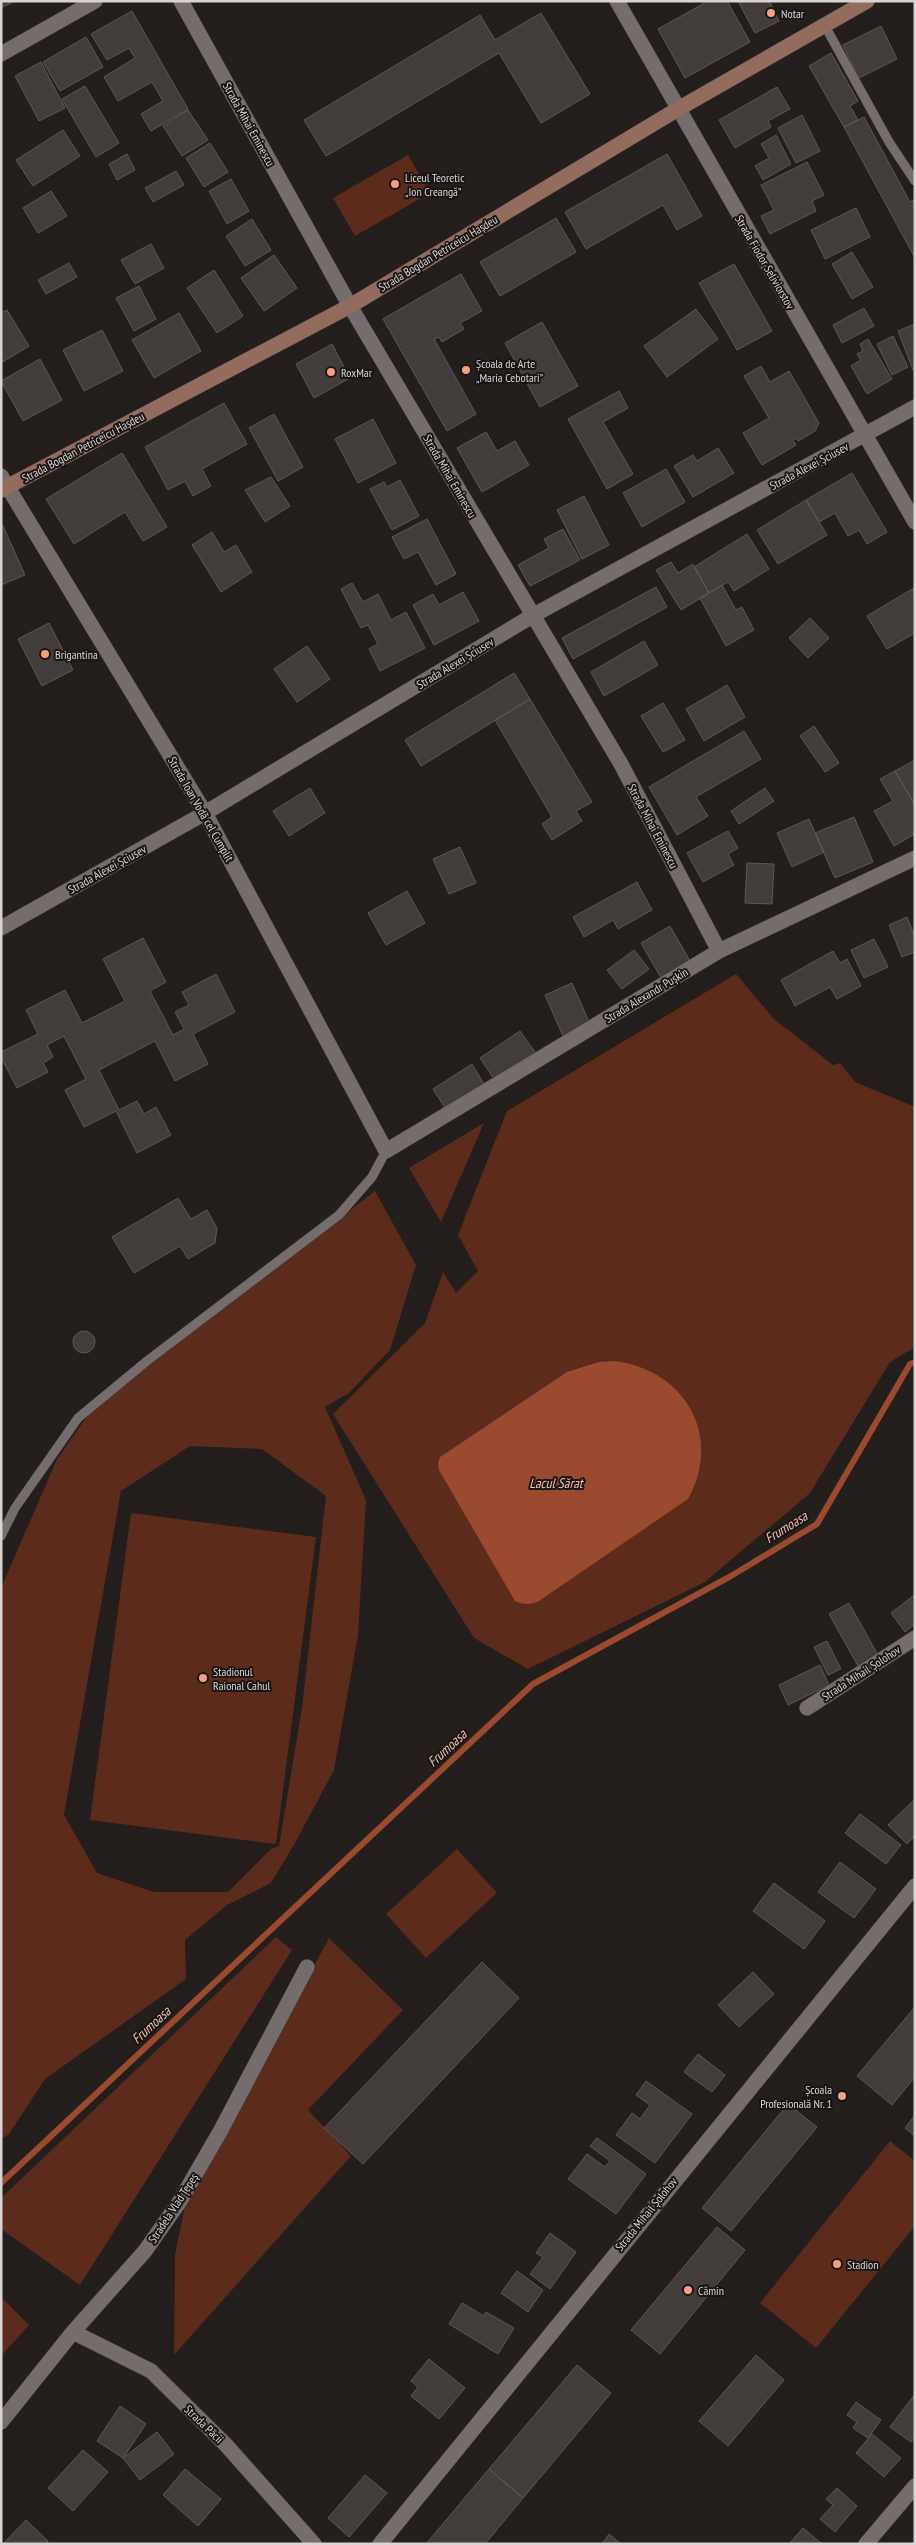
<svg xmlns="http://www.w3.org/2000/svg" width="916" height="2545" viewBox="0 0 916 2545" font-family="'PT Sans Narrow',sans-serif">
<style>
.green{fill:#5c2b1b;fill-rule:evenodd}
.water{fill:#994a2f}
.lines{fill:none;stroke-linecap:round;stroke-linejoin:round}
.stream{stroke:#994a2f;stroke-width:6}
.building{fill:#423c3a;stroke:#5e5755}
.lane-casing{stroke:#3e3938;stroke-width:10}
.street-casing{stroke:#3e3938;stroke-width:16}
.secondary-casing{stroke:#3e3938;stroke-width:16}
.lane{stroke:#746d6b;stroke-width:9}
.street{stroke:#746d6b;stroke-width:15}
.secondary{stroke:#936c5e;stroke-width:15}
.poi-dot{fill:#f39f83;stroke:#1b1514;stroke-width:2}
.labels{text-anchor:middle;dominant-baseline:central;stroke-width:4;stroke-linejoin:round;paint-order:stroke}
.poi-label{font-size:12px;fill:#d8d4d3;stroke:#1b1514;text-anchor:start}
.street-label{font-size:12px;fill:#d8d4d3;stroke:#1b1514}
.water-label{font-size:14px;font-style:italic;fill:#f0c2b3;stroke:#1b1514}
</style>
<rect width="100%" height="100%" fill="#241e1d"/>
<!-- green -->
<path class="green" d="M408 155 430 193 355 236 333 198Z
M736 974 774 1019 833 1065 840 1063 855 1082 915 1107V1347L890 1362 810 1493 705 1582 528 1669 474 1638 333 1414 425 1323 443 1272 456 1293 478 1271 458 1235 507 1111Z
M484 1123 441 1222 409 1168Z
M375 1191 416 1265 390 1350 349 1393 325 1407 366 1500 358 1635 334 1770 295 1843 271 1883 227 1905 185 1940 186 1979 45 2079 9 2134 1 2139V1588L57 1459 100 1398 220 1311ZM190 1446 262 1449 326 1496 302 1707 279 1846 271 1849 228 1892H154L97 1873 64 1815 121 1491Z
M131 1513 316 1537 276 1844 90 1820Z
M457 1849 497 1893 426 1958 386 1914Z
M276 1937 292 1950 80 2285 1 2229V2198Z
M329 1938 403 2010 308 2110 351 2156 174 2355 175 2255 185 2206Z
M890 2141 915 2161V2226L816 2348 760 2303Z
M1 2297 29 2325 1 2356Z"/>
<!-- water -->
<path class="water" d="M616 1361C685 1371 723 1436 688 1499L539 1601C530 1605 524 1605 515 1601L439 1470 438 1463 440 1457 567 1372 599 1362Z"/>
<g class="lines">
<!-- stream -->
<path class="stream" d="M1 2183 533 1684 731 1576 817 1524 910 1364 915 1362"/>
</g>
<!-- building -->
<path class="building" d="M1 1H13V2L1 8Z
M708 1H727L750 42 685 78 658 29Z
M738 1H769L779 21 755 33Z
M132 11 188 109 151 131 141 114 163 101 152 82 118 101 104 77 135 58 129 48 107 60 91 34Z
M541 13 590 94 541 123 499 53 326 156 304 120 480 15 495 40Z
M881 26 897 59 859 78 843 45Z
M86 37 103 67 60 91 43 62Z
M831 53 858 101 850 106 858 120 844 127 809 66Z
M41 62 65 108 39 121 15 76Z
M85 86 119 143 96 157 62 99Z
M777 87 790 109 768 121 771 127 735 148 719 120Z
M188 110 208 140 182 156 163 126Z
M802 115 820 151 796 163 778 128Z
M864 117 910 202 915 199V258L844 127Z
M63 130 80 156 33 186 16 160Z
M776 135 791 164 763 180 755 166 769 158 761 144Z
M210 143 228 172 204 187 186 158Z
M127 154 135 170 117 180 109 164Z
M667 154 702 216 677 230 663 205 586 249 565 212Z
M807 162 824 195 812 201 816 211 770 234 761 216 774 210 761 185Z
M176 171 184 185 153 202 145 188Z
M231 179 249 211 227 224 209 191Z
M51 191 67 216 38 233 23 208Z
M856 208 870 237 825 259 811 230Z
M556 218 576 252 500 296 480 262Z
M252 219 271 250 245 266 226 236Z
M151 244 164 268 135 284 121 260Z
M852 252 873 287 852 299 832 264Z
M274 255 297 288 264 311 241 278Z
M69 263 77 277 46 294 38 280Z
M734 264 772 331 737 350 699 283Z
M214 270 243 316 217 333 187 288Z
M461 274 482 311 460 323 464 329 442 342 439 337 434 339 476 414 447 431 383 319Z
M139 286 156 319 134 331 116 298Z
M864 308 874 326 842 343 833 325Z
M696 309 718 339 667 377 644 346Z
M7 310 29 346 1 363V313Z
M179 313 201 351 154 378 132 340Z
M542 322 578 386 540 407 505 343Z
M915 324V369L913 370 898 331Z
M102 330 123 371 84 391 63 350Z
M893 336 908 367 892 375 877 344Z
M868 339 892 379 867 394 851 366 861 360 857 354 863 351 860 344Z
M332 344 350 378 314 398 296 364Z
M40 359 62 400 23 421 1 381Z
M761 366 770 382 789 371 819 423 815 431 798 441 796 438 793 440 796 445 762 465 743 433 769 418 744 376Z
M619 391 628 408 603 422 633 474 607 489 568 419Z
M224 403 247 444 202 469 211 486 193 496 185 481 168 490 145 447Z
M274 414 303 467 278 481 249 428Z
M373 419 396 463 358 483 335 439Z
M486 432 497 451 515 441 529 465 482 492 457 448Z
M718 448 734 473 693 497 674 466 693 455 697 461Z
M122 453 167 527 143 541 125 512 74 544 46 499Z
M666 469 685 502 642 527 623 493Z
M852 473 887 532 867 544 859 530 848 536 835 513 819 522 806 500Z
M271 477 290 506 265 522 245 490Z
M400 480 419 516 392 530 370 489 384 482 387 487Z
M584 496 609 545 582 559 557 510Z
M806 500 827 535 778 564 757 530Z
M427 519 456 574 436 585 418 552 404 559 392 537Z
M3 526 25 575 1 585V527Z
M563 529 580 560 530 586 518 565 549 548 544 539Z
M212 532 224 552 236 545 252 572 221 592 192 545Z
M747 534 769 569 734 591 728 582 709 593 694 567Z
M671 562 678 573 693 564 709 593 681 610 656 570Z
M352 583 363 602 378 594 391 620 406 612 425 648 380 671 369 649 378 644 368 625 361 628 341 589Z
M722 585 736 610 742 607 754 630 726 646 700 598Z
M656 587 667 607 573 659 562 638Z
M914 588 915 633 887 649 867 616Z
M463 592 479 621 434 645 413 605 433 594 439 605Z
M810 618 829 638 808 658 789 638Z
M49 623 73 670 42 686 18 639Z
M644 641 658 665 604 696 591 672Z
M307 646 330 679 297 702 274 669Z
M514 673 530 699 421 766 405 740Z
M727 685 745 717 704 741 686 709Z
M530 699 592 802 576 811 582 821 552 840 542 824 552 817 495 720Z
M663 703 685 740 663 752 641 716Z
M814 726 839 763 825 772 800 736Z
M744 731 761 759 696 797 708 816 677 835 649 787Z
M915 760V805L895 771Z
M895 771 915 805V834L894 846 874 811 893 801 880 779Z
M310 788 325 813 289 836 273 811Z
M765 788 774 801 739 824 731 811Z
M854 817 873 862 835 878 815 833Z
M809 819 824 852 792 867 777 833Z
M728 831 738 848 728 854 734 865 703 882 687 853Z
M460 847 476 883 449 894 433 859Z
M747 863 774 864 772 904 745 903Z
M637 882 652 910 618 929 613 920 584 937 573 917Z
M407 891 425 923 386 945 368 913Z
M907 917 915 937V952L902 957 889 925Z
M670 926 693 966 664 983 641 943Z
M143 938 166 982 150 991 173 1035 184 1029 175 1012 189 1005 182 992 216 974 235 1012 193 1034 208 1064 175 1081 155 1041 99 1070 119 1110 137 1101 144 1114 156 1107 171 1135 137 1153 116 1111 84 1127 65 1090 86 1079 64 1036 47 1045 53 1057 43 1063 48 1072 17 1088 1 1057V1052L38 1034 26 1010 65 990 82 1023 125 1001 103 959Z
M874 939 888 967 864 978 851 950Z
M634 950 649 969 622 989 607 970Z
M833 951 840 963 847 959 861 986 837 999 830 987 795 1006 781 980Z
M572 983 590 1024 563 1036 545 995Z
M520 1031 537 1055 496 1082 480 1058Z
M472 1064 484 1084 445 1108 433 1089Z
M178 1198 191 1219 207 1210 217 1228 215 1243 188 1259 180 1246 134 1273 112 1237Z
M73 1342a11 11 0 1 1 22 0a11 11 0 1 1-22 0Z
M913 1596 915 1598V1624L905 1632 891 1613Z
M849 1603 878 1655 858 1666 829 1614Z
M827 1641 841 1669 828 1675 814 1647Z
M820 1665 829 1685 788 1705 779 1685Z
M915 1799V1836L907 1844 888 1825Z
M860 1814 901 1845 886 1864 845 1833Z
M840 1862 876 1889 854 1918 818 1892Z
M774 1883 825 1921 804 1949 753 1911Z
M482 1962 519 1998 363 2164 324 2128Z
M753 1972 774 1994 739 2027 718 2005Z
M915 2007V2077L892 2105 857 2076Z
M698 2054 725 2075 712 2092 684 2072Z
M646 2081 692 2114 655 2163 616 2135 632 2113 640 2119 650 2105 636 2095Z
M788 2104 817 2127 731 2231 702 2208Z
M915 2115V2136L905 2128Z
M597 2138 646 2174 616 2214 568 2179 587 2154 605 2167 610 2161 590 2146Z
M717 2227 745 2250 660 2354 631 2330Z
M550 2233 576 2252 550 2289 530 2274 543 2257 536 2253Z
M517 2271 543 2290 528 2312 501 2293Z
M462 2303 484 2316 486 2312 514 2328 498 2354 449 2324Z
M756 2355 784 2380 728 2446 699 2421Z
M429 2359 465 2388 439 2419 411 2396 418 2387 411 2381Z
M577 2365 611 2393 523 2498 489 2469Z
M915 2394V2437L911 2442 890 2427Z
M856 2402 881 2420 868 2438 853 2428 857 2422 847 2415Z
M120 2406 146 2424 123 2458 97 2441Z
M157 2432 174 2454 140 2480 123 2458Z
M872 2434 901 2458 884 2477 856 2453Z
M83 2450 108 2472 73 2511 48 2488Z
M185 2469 221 2499 198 2526 163 2495Z
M489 2469 523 2498 485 2544H426Z
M365 2475 387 2493 349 2537 328 2518Z
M837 2488 857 2506 835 2532 820 2519 833 2505 826 2499Z
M26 2520 48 2541 46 2544H3Z
M803 2528 822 2544H789Z
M609 2534 621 2544H602Z"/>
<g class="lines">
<!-- lane casing -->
<g class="lane-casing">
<path id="lane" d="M825 26 889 142 915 181
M1 1536 15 1508 78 1418 147 1361 339 1215 372 1177 386 1151"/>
</g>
<!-- street casing -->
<g class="street-casing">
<path id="street" d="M181 1 350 306 621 764 719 951
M617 1 915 522
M1 54 95 1
M1 476 205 813 386 1151 719 951 915 858
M1 928 205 813 532 616 915 407
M807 1708 915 1638
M73 2332 151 2371 226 2445 314 2544
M1 2422 73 2332 145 2251 180 2201 221 2130 307 1967
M380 2544 915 1886
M866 2544 915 2486"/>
</g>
<!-- secondary casing -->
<g class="secondary-casing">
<path id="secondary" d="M1 490 350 306 678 109 867 1"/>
</g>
<!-- lane -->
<use href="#lane" class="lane"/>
<!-- street -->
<use href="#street" class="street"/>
<!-- secondary -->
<use href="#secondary" class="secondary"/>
</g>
<!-- markers -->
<g class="poi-dot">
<circle cx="771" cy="13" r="5"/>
<circle cx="395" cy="184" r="5"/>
<circle cx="466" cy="370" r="5"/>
<circle cx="331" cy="372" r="5"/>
<circle cx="45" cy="654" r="5"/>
<circle cx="203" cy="1678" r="5"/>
<circle cx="842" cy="2096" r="5"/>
<circle cx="837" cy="2264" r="5"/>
<circle cx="688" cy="2290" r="5"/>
</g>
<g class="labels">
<!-- poi labels -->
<g class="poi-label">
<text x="781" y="13">Notar</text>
<text x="405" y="177">Liceul Teoretic<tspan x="405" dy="14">„Ion Creangă”</tspan></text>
<text x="476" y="363">Școala de Arte<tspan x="476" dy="14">„Maria Cebotari”</tspan></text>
<text x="341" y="372">RoxMar</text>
<text x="55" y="654">Brigantina</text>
<text x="213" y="1671">Stadionul<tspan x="213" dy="14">Raional Cahul</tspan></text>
<text x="832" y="2089" text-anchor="end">Școala<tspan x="832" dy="14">Profesională Nr. 1</tspan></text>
<text x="847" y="2264">Stadion</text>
<text x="698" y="2290">Cămin</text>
</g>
<!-- street labels -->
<g class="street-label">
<text transform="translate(249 124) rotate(61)">Strada Mihai Eminescu</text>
<text transform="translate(438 253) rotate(-31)">Strada Bogdan Petriceicu Hașdeu</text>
<text transform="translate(765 262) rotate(60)">Strada Fiodor Seliviorstov</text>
<text transform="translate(83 447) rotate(-28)">Strada Bogdan Petriceicu Hașdeu</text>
<text transform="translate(809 466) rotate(-28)">Strada Alexei Șciusev</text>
<text transform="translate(450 476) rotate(60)">Strada Mihai Eminescu</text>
<text transform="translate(455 663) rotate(-31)">Strada Alexei Șciusev</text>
<text transform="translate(201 809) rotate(60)">Strada Ioan Vodă cel Cumplit</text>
<text transform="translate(653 826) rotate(62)">Strada Mihai Eminescu</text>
<text transform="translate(107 869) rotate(-29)">Strada Alexei Șciusev</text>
<text transform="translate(646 995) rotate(-31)">Strada Alexandr Pușkin</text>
<text transform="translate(861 1673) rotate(-33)">Strada Mihail Șolohov</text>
<text transform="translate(173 2208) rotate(-57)">Stradela Vlad Țepeş</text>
<text transform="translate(646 2214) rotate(-51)">Strada Mihail Șolohov</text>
<text transform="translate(204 2424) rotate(44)">Strada Păcii</text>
</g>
<!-- water labels -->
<g class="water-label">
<text x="556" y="1483">Lacul Sărat</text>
<text transform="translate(786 1527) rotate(-32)">Frumoasa</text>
<text transform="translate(447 1748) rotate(-43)">Frumoasa</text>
<text transform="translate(151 2025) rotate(-43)">Frumoasa</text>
</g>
</g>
<!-- border -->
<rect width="916" height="2545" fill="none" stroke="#d8d4d3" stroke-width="5"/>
</svg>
